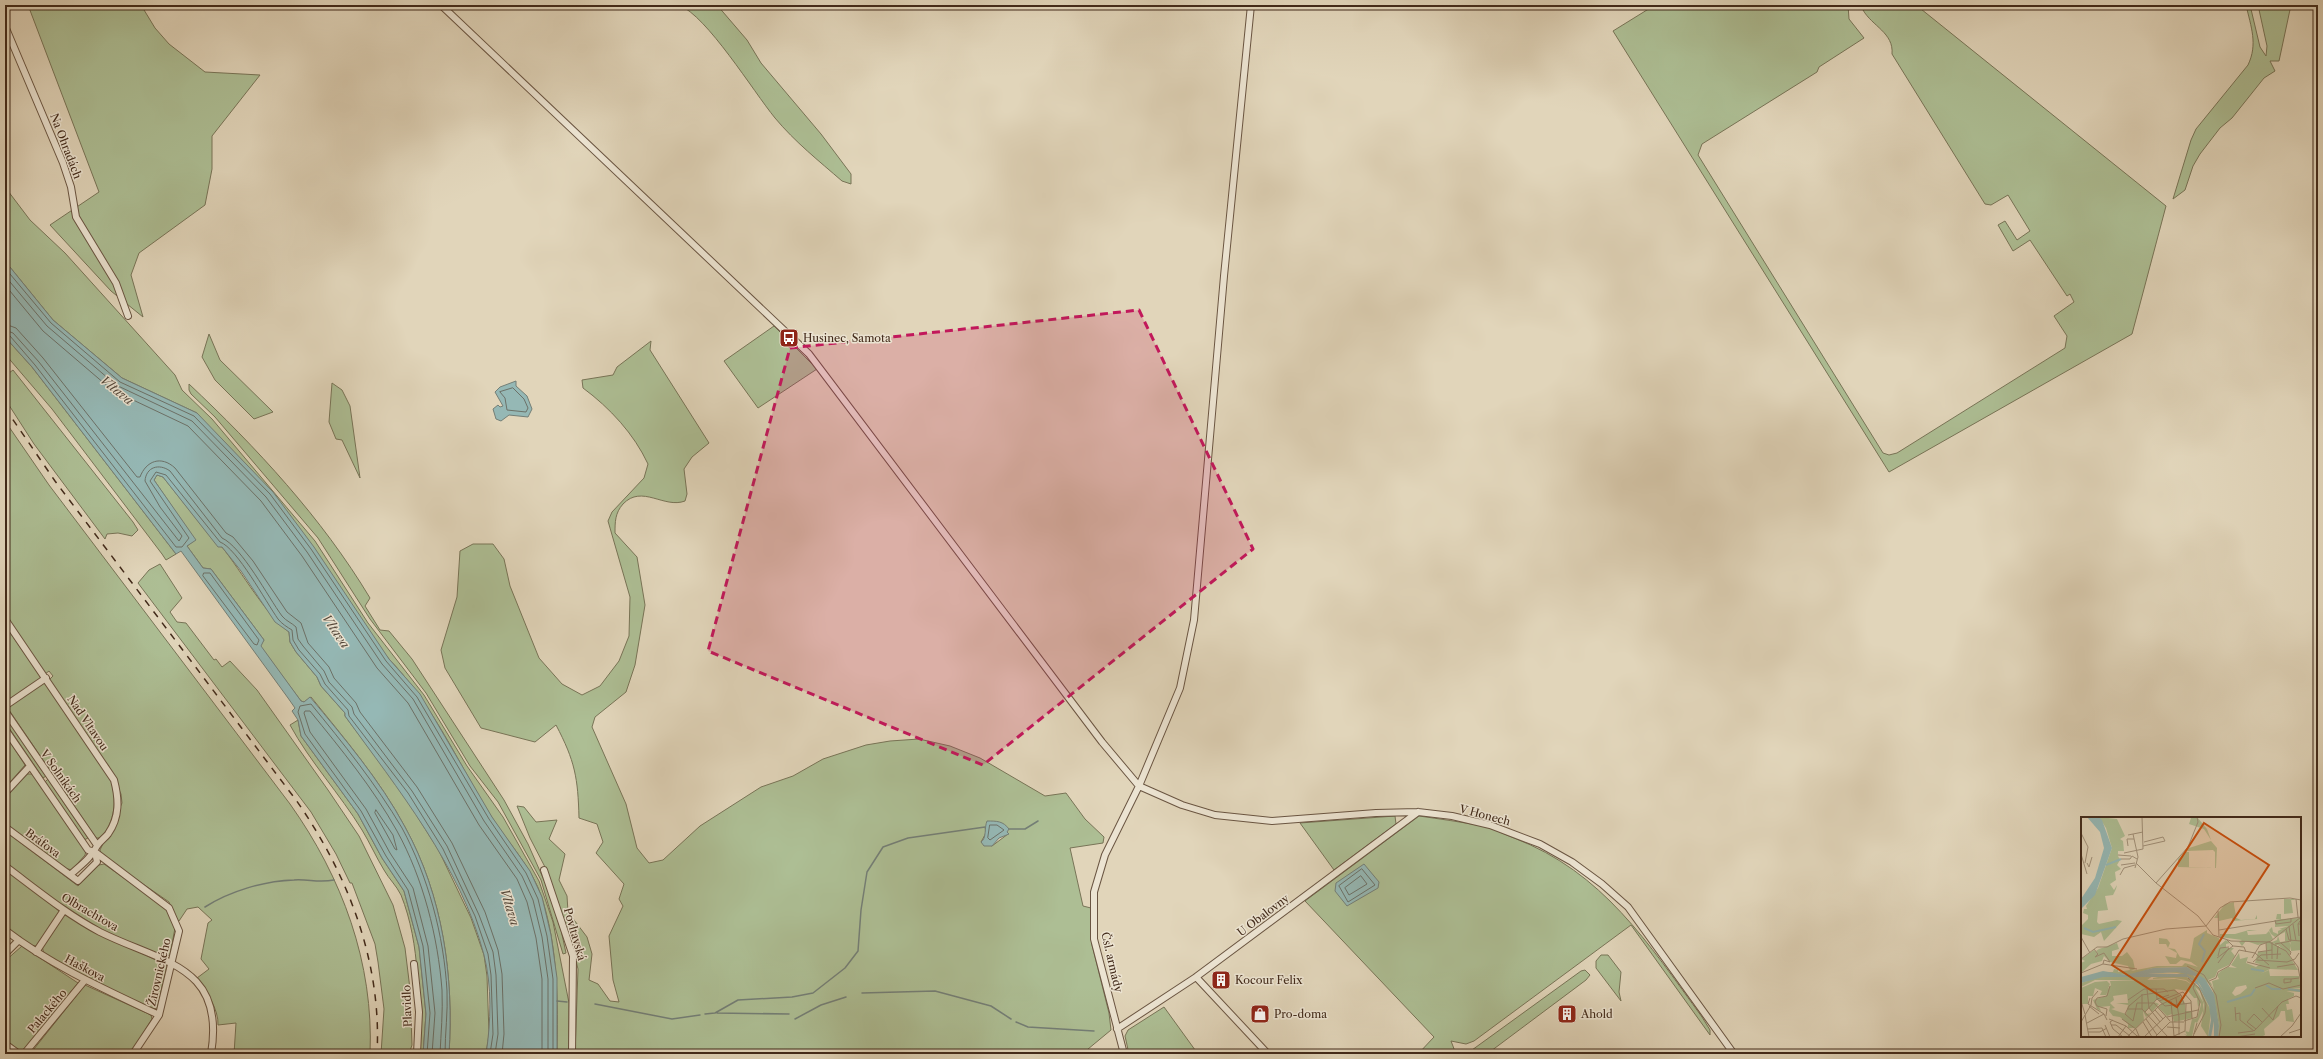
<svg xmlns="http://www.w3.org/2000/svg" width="2323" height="1059" viewBox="0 0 2323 1059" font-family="'Libre Caslon Text',serif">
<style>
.green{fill:#adbe94;stroke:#787457;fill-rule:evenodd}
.water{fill:#95b8b5;stroke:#747f77}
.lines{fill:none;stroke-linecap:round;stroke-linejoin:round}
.shore{stroke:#6c7168;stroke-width:1}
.stream{stroke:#747f77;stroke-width:1.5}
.minor-casing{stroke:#6a5542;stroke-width:8}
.minor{stroke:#ece4d2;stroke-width:6}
.rail{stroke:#422a1a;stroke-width:1.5;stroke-dasharray:7 7;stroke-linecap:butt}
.marked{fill:#c2185b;fill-opacity:0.2;stroke:#c2185b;stroke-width:3;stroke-dasharray:8 5;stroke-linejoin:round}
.labels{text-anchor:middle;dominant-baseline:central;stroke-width:3;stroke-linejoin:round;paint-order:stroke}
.street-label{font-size:11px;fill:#422a1a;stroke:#ece4d2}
.poi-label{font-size:11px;fill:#422a1a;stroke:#ece4d2;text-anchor:start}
.water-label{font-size:12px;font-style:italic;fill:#534639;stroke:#ece4d2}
.inset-river{fill:none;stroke:#95b8b5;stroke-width:2}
.inset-road{fill:none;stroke:#a1917a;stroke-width:1}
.view{fill:#c7500f;fill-opacity:0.15;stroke:#c7500f;stroke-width:2}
.inset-edge{fill:none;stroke:#422a1a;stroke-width:2}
</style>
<rect width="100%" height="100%" fill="#e1d5ba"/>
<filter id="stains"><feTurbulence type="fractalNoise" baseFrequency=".005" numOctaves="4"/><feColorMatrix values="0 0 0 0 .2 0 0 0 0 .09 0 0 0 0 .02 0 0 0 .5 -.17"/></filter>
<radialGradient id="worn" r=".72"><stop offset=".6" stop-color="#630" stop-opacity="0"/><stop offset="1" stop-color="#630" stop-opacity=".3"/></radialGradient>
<!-- green -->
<path class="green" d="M28 5H141L155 28 169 44 205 72 260 75 212 136V169L205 205 139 253 131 275 143 317 111 291 50 225 99 192Z
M679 5H717L747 40 761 63 821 134 851 174V184L842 181C819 161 795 142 775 118 753 91 707 16 679 5Z
M1655 5H1848L1849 19 1864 38 1819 67 1817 72 1702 144 1698 155 1883 453 1889 455 1897 453 2065 348 2067 336 2054 316 2074 302 2070 294 2067 296 2030 240 2013 251 1998 225 2005 221 2017 240 2030 231 2008 195 1991 205 1985 204 1892 54C1894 33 1872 26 1863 10L1871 5H1916L2166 206 2132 334 1889 472 1613 31Z
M2246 5H2250L2260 47 2266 56 2267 46 2258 5H2291L2279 61H2270L2275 71 2264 78 2232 118 2220 128 2200 154 2193 166 2185 190 2173 199 2191 140 2196 129 2248 65C2258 44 2251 27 2246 5Z
M5 187 30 220 65 253 175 375 182 390 212 419 315 541 368 623 424 695 467 766 503 817 539 881 553 922 569 1003V1054H557C558 1001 558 949 542 898 532 867 508 843 491 816 457 761 434 706 389 659L197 413 122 378 53 320 5 261Z
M774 326 817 369 758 408 724 361Z
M209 334 220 360 273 412 254 419 215 380 202 357Z
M5 337 32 367 176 554 166 560 162 554 52 409 5 354Z
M651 341 650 350 709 443 692 457 684 469 687 494 685 501C664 509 642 484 623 504 615 513 615 522 615 533L637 557 645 605 635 665 626 692 595 717 592 727 626 804 637 848 649 863 663 860 700 826 761 787 793 776 823 759 866 745 890 741 919 739 950 746 980 758 1045 796 1066 793 1085 819 1104 837 1103 843 1070 848 1083 906 1091 908 1092 945 1109 1013 1111 1030 1082 1054H575L578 969 570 937 575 935 574 931 569 934 545 867 530 838 517 806 524 807 536 822 557 820 549 839 565 854 559 880 567 896 568 912 587 937 592 954 589 980 598 984 610 1001 619 1002 613 980 609 936 623 906 619 899 624 884 596 853 603 842 597 824 579 818C578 778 575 761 556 725L535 742 481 728 445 668 441 650 457 597 460 551 473 544H493L504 559 510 586 539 658 562 684 582 695 600 686 619 661 629 636 630 597 608 521 612 512 644 478 648 464C634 434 610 408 583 388L582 380 613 375 617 367ZM985 827 1008 834 992 846 981 842 986 833Z
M13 370 133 522 138 530 132 536 118 533 107 534 105 539 34 444 5 399V376Z
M332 383 342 390 350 406 360 478 342 440 336 439 329 422Z
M189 384C256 447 322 518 370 598L365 606 380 630 389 631 412 659 504 800 528 844 547 887 561 930 566 953 563 954 541 880 498 802 470 766 426 693 370 619 318 538 215 417 191 394 189 390Z
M5 421 49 485 290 804C342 877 374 963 370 1054H234L236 1023 218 1025C219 1010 206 990 197 978L209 969 201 959 208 923 212 920 198 907 187 909 179 921 176 920 169 902 101 855 100 850 122 803 121 794 108 768 109 766 101 757 49 680 53 676 49 671 45 674 5 618Z
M157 475 163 477 218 546 222 547C242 572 265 614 289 632L290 642 296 652 317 677 321 686 345 713V716L404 795 439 851 471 918 484 955 487 976 489 1034 486 1054H449C454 977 443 896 405 827 380 780 344 738 311 697L304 702 301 701 260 646 264 640 211 569 203 568 187 546 195 540 154 480Z
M160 564 182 598 170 612 177 622 186 623 214 660 216 659 222 667 230 661 257 690 328 790 359 836 393 905 405 948 410 989 412 1045 409 1054H381L384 1009 378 962 375 944 352 883H350L336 854 311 812 138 583 149 570Z
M5 625 111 780C117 802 115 820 101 838H96L5 704Z
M5 714 46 776 43 778 5 722Z
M298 720 301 736 358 814 382 858 404 891 419 947 426 1014 423 1054H420C418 1001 421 945 401 895 396 885 389 879 384 870 376 857 370 843 362 830 340 794 310 762 290 725Z
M5 734 25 765 5 788Z
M27 774H33L86 851 85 855 72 870 64 868 5 823V798Z
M48 779 88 838 84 840 45 782Z
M1395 816 1396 824 1334 870 1300 823Z
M1419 816C1440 819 1462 822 1482 826 1493 828 1503 834 1514 838 1603 872 1648 943 1702 1017L1710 1030V1035L1631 925 1474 1041 1466 1044 1451 1041 1456 1054H1418L1434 1037 1305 901Z
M5 831 78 886 99 865 104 864 169 910 175 928 170 955 163 957 105 932 62 905 5 863Z
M5 868 59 911 60 914 37 946C26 947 13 932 5 926Z
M64 915H68L106 937 165 964 167 966 157 1008 153 1009 91 981 44 954 42 946Z
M22 946 78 983 23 1051 21 1052 5 1039V961Z
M1601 955H1608L1621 972 1619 992 1621 1001 1596 968V961Z
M1585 970 1590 975 1586 980 1487 1054H1471L1472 1050 1581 971Z
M85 985 151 1015 152 1019 131 1053 30 1054Z
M1164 1007 1198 1054H1129L1125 1036 1128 1030Z"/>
<!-- water -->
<path class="water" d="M5 261 53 320 122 378 197 413 273 492 314 547 389 659 420 694 492 817 530 871 542 897 551 935 557 978V1054H486C491 1022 492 986 484 955 461 867 397 788 345 716V713L321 686 317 677 296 652 290 642 289 632 275 622 241 571 222 547H218L163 477 157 475 154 480 196 540 187 546 203 568 211 569 264 640 261 646 301 701 304 702 310 697C344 738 380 780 405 827 443 896 454 977 449 1054H423L426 1014 419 947 404 891 382 858 358 814 301 736 298 720 292 711 295 708 288 698 181 551 176 554 32 367 5 337Z
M516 381V386L527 396 532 409 528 417 509 415 501 421 496 419 493 409 498 405 500 407 503 406 495 392 500 387Z
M987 821C997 821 1003 821 1009 829L1007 832 1009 834 999 838 992 846H984L981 842C987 838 984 828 987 821Z
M1364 864 1379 882 1378 888 1347 906 1335 891 1336 883Z"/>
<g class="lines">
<!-- shore -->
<path class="shore" d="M5 268 51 323 120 382 194 416 270 494 311 549 386 661 417 697 489 819 526 873 538 899 547 936 553 979V1054
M5 276 47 326 116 385 192 421 266 497 307 552 382 664 413 699 484 821 522 876 533 900 542 937 548 979V1054
M5 285 43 331 112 390 188 426 261 501 302 556 377 668 408 703 479 825 517 879 527 902 536 938 542 979V1054
M5 324 16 328 43 358 137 477H140C146 461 161 455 175 468L226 533 233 537 253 561 287 612 301 623 308 643 329 667 334 678 356 703 360 712 417 787 452 843 485 912 498 950 502 974 504 1034 502 1054
M5 330 13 333 39 362 179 541 182 536 160 507 145 481C146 467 159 463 170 471L222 538C242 547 268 597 282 616 286 621 292 623 296 627L298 639 303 646 324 671 329 682 352 707 354 714 412 791 447 846 479 915 493 952 496 975 498 1034 495 1054
M5 335 10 336 35 365 176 547H182L189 538 150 481 156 472 166 475 220 542C237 548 266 602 278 619 282 624 287 627 292 630L293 640 299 650 320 674 325 684 348 710 349 716 408 793 443 849 475 916 488 954 491 975 493 1034 490 1054
M513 388 524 399 528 408 526 412 507 410 505 398 500 392Z
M204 573H210L259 640 257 645 254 644 203 576Z
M376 810 393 835 397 850 395 849 375 813Z
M990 825H997L1004 830 990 840 988 838Z
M1362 869 1375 885 1348 902 1339 886Z
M1361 876 1367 884 1349 895 1345 888Z
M427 1054 430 1013 423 946 408 890 386 856 361 811 305 734 298 712 300 706 311 704C343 743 376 784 402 828 428 876 444 936 447 991 448 1012 445 1033 445 1054
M432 1054 435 1013 428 946 413 888 390 853 366 809 310 732 304 713 305 711H310C341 749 373 788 397 831 423 878 438 937 442 990 443 1012 441 1033 440 1054"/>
<!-- stream -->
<path class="stream" d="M1009 829H1025L1038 821
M205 907C230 891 264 881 294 880 309 879 318 883 334 880
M862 993 935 991 991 1006 1011 1019
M557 1001 567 1002
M595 1004 672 1019 700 1015
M717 1013 789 1014
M705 1014 715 1013 738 1000 792 997 813 993 845 968 858 951 861 910 867 872 883 847 908 838 985 827
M795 1019 821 1005 846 997
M1016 1022 1028 1027 1094 1031"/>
<!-- minor casing -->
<g class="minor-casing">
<path id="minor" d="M441 5 809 354 1102 742 1139 786 1182 805 1215 815 1272 821 1376 813 1418 812 1452 816 1490 825 1540 844 1572 862 1602 884 1628 907 1734 1054
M5 26 63 163 71 187 76 217 116 283 128 316
M5 619 114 780C119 799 120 817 108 834 105 838 100 841 97 846 91 858 81 865 70 875
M5 706 46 678
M5 711 97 845
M5 729 88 850 95 852 169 908 179 931 159 1015 133 1054
M5 793 30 766
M5 827 78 881 97 862 95 852
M5 866C36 889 66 914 100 932 162 963 226 965 211 1054
M544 870 573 956 572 1054
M5 930C52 966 106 990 159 1015
M36 952 64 910
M5 954 19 940
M414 964 419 1012 417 1054
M1196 977 1268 1054
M1117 1029 1196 977 1418 812
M5 1044 19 1054
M24 1054 85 980
M1124 1054 1094 939V892L1105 855 1139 786 1180 688 1194 620 1224 276 1251 5"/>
</g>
<!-- minor -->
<use href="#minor" class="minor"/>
<!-- rail -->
<path class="rail" d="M5 408 55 481 296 800C348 874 382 962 377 1054"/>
</g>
<!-- marked area -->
<path class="marked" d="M1139 310 1253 549 983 765 708 651 790 348Z"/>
<!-- icons -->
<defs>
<g id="bus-square" transform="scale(1)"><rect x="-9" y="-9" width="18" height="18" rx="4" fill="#8f2418" stroke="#ece4d2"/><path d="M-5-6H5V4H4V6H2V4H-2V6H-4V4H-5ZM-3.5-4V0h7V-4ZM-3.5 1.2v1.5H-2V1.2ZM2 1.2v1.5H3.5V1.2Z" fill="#fff"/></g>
<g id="building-square" transform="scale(1)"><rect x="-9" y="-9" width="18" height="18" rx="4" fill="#8f2418" stroke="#ece4d2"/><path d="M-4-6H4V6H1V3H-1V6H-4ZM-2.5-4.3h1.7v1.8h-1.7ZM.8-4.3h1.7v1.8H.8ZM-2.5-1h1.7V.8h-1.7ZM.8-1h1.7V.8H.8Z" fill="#fff"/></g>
<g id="shop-square" transform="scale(1)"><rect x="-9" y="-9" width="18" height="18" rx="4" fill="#8f2418" stroke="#ece4d2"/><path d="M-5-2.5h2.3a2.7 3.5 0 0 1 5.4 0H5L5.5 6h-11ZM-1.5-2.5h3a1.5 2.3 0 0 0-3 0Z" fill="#fff"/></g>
</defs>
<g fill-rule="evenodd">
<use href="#bus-square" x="789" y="338"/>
<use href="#building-square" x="1221" y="980"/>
<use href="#shop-square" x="1260" y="1014"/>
<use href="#building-square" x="1567" y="1014"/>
</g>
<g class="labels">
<!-- street labels -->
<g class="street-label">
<text transform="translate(66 146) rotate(69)">Na Ohradách</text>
<text transform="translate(88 723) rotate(56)">Nad Vltavou</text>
<text transform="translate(61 776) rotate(55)">V Solníkách</text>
<text transform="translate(1485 815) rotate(15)">V Honech</text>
<text transform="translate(43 843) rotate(36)">Bráfova</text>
<text transform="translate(90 912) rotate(30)">Olbrachtova</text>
<text transform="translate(1263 915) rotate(-37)">U Obalovny</text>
<text transform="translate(575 934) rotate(74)">Povltavská</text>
<text transform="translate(1112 962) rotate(77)">Čsl. armády</text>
<text transform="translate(85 968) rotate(28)">Haškova</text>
<text transform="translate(159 972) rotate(-77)">Žirovnického</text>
<text transform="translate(407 1006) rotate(-92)">Plavidlo</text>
<text transform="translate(47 1011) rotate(-50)">Palackého</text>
</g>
<!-- poi labels -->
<g class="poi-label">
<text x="803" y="338">Husinec, Samota</text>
<text x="1235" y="980">Kocour Felix</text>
<text x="1274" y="1014">Pro-doma</text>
<text x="1581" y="1014">Ahold</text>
</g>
<!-- water labels -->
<g class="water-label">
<text transform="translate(117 390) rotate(39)">Vltava</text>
<text transform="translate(336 631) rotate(56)">Vltava</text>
<text transform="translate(510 907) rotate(73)">Vltava</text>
</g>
</g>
<!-- overview -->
<g transform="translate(2081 817)">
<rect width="220" height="220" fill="#e1d5ba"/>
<path d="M18 0 36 2 44 19 39 22 42 24 43 34H37V39L39 43 36 48 40 52 34 55 35 63 29 67 33 73 36 68 35 72 32 78 24 79 27 93 17 94 16 105 18 107 36 103 41 104 23 124 20 115 13 120 0 117V109L7 102V98L2 96 3 92H6L5 89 17 71 31 31 25 11ZM116 0 126 12 130 23 123 12 108 7 110 1ZM130 24 136 31 135 51 97 50V42L104 35H108V50L134 51V35L132 33 106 34 108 31ZM203 82H209L215 83 210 82 212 96 203 97ZM153 85V88H157H153L155 99 153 100 160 103 174 102 176 98V102L152 104 151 101 138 104V101H133L144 87ZM190 97H200V102L220 101V133L210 134 209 129V138L197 128H195L206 135 217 153 189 152 179 157 188 153 189 159H218L220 171H210L220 172V175L205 174 213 176V179L207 182 208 187H205L206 193 211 192 213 205 205 204 204 194H200L198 199 183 212 184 218 180 220H137L138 209 131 169 106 150 72 151 53 157 33 158 24 155H32L33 152 37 153V155L49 153 47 149 29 145 23 139 21 144 10 147 0 156V146L4 144 0 142 13 133 18 137 15 134 18 132 36 126 38 132 31 134V139H41L46 135 52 143 54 152 50 154 76 149H101L104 146 117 150 110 145 100 143 95 147H89L84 139 95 141 96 136 87 131 85 127H78V121L86 122 89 126 87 131 94 132 99 140 109 142 113 121 126 113V116L138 121 139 128 145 123 149 126 145 127V131H153L150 134 154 139 148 148 137 153 134 160 127 163 130 166 133 173 131 164 138 162 136 158 140 154 147 150 156 151 150 148 158 136 159 142 167 140 165 146 175 150 179 147 174 146 177 135 186 134 185 126 177 128 165 124 161 129 158 125 154 127 161 123 139 120V117H154L168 113 176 114H166L167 118 185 117 188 114 192 122 189 124 194 127 191 125 196 123 197 119 199 125 208 124 210 128 209 124H204V115L194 120 190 117 188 113 191 110 192 115 197 117V114L201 112H198L208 109 194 110V103L200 102H195L196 97ZM165 168 166 171 159 177 154 179 151 176 155 170ZM96 155 109 156 118 163 128 185 119 167 108 159 96 156 67 157ZM87 158 106 160 119 172 130 194 127 220 120 209 123 188 119 174 105 163 93 161 72 162V161ZM72 159 66 163H14L0 170V166L18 160ZM95 162 105 164 114 170 122 185V194L116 206 114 205 111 220H107L103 217 106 218 104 214 108 215 111 202 116 201 120 188V185L117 190 116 181H113L107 174 94 172 104 186V194H111V201L93 205 91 197 86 199 77 190 81 187 76 182 73 185 78 187 71 195 68 191 64 195 66 197 70 196 65 200 62 194 63 203 55 211H47V207L39 200 32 199 28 194 29 189 18 190 20 194 16 192 12 183 25 179 27 174 25 178H19L21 174 14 171 12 179H7V187H0V171L14 165 26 164 29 167 27 172 30 168 29 164ZM46 177 47 186H35L47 188 45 197 30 192 34 191 29 186 33 183 32 179Z" fill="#adbe94" fill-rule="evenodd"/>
<path d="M6 0H18L21 3 31 31 14 78 0 92V82L14 61 23 31 19 15ZM106 150 124 162 133 177 138 209 137 220H133V204L130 220H127L130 203 128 189 117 168 106 160H22L0 166V160L22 154 45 158 72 151ZM96 155 114 159 124 176 116 164 105 157H67Z" fill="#95b8b5" fill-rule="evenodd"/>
<path class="inset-river" d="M25 48 40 42M3 111 12 115 35 110M121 145 124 134 118 127 123 117M170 152 183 154M185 168 191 172H200M207 172 220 174M146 185 170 178 174 172"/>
<path class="inset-road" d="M0 16 7 30 4 46M52 17 57 40 54 51M47 18 62 15M47 29 46 22H53M62 29 84 24 82 20 63 25M43 36 62 32 61 0M0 37 6 57M37 38 50 39M40 42H49L51 39 56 42M6 46 8 50 11 40M55 46 75 66 117 99 132 118 150 124 188 125 205 134 217 150 220 166M40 48 54 46M39 58 43 51 54 48M75 66 107 30 117 5 116 0M215 82 217 100M137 94 138 120M194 103 195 107 210 105V101M212 107 215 124M217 107 219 104 220 107H217L218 119M125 109 139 91 149 85 209 81 220 83M205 112 208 123 220 124M138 113 220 100M0 120 9 136M146 123 152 129 163 130 165 135M191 125V142M185 126 186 142M200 126 210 135 209 138M194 127 210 124 208 109M158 133 174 136 188 148M177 135 191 133M137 139 139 131 148 130M136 141 152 129M171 141 179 128 190 124 220 100M0 142 16 130H26L42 122 85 112 125 109M196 142 197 129M176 143 206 145 214 142 218 136M166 145 189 151M172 145 180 138 200 137M137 146 148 131M22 147 56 152M106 149 123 158 135 178 140 208 138 220M196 150 214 147M0 156 22 147 23 143 29 145 23 136 14 140 17 137 13 132M107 161 118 171 125 187 124 196 113 217M210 162V165L203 166V162H210L218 161M128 164 135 161 137 155 148 149 158 133M174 171 188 166 202 172 220 168M66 172 68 191M75 172 76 182 84 189 110 186M61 177V192M9 181 7 187 23 197 26 203M95 181 98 200V218M47 183 63 172H83L87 175M0 184 4 197M78 184 102 175 110 184 111 201M90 184 93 219M73 186 89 204M10 188 11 181 17 174M8 189 18 197M48 189 61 178 93 173 100 178 103 187M48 189 44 197 52 204M154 190 155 204M68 191 79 205M181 191 192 203 197 189M46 192H61M61 192 87 220M74 193 82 202M64 195 76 182 88 178M154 197 159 196V203L173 214M4 198 8 220M25 199 26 192 16 189 14 185 16 181 26 179 29 169M86 200 117 193M28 202 45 209 56 219 64 220M41 202 55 212 58 219M65 202 76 218 74 220M32 203 29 205 32 212 42 220M52 204 56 186H73M103 204 116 200 119 185 112 171 114 166M0 205 10 188M62 205 71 220M89 205H103M6 206 23 197M24 208 29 220M30 208H35L49 219M86 210 99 211M7 212 21 211 25 220M175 212 166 205 173 197 181 205M173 214 201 185 215 179 220 181M7 215H19L26 211M157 216 172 214M208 216 220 212M76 218 89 205M93 219 104 214 105 187M37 220 45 209M46 220 79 188 100 178M63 220 85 199M112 220 116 206M155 220 174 217M199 220 211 209 220 196"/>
<path class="view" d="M123 6 188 48 96 190 31 148Z"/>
<rect width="220" height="220" class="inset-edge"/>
</g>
<!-- margin -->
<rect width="2323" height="1059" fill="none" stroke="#e1d5ba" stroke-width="20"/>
<rect x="6" y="6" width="2311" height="1047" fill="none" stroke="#422a1a" stroke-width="2"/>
<rect x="10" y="10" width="2303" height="1039" fill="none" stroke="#422a1a"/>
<rect width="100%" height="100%" filter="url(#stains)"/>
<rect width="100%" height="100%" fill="url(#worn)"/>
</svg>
